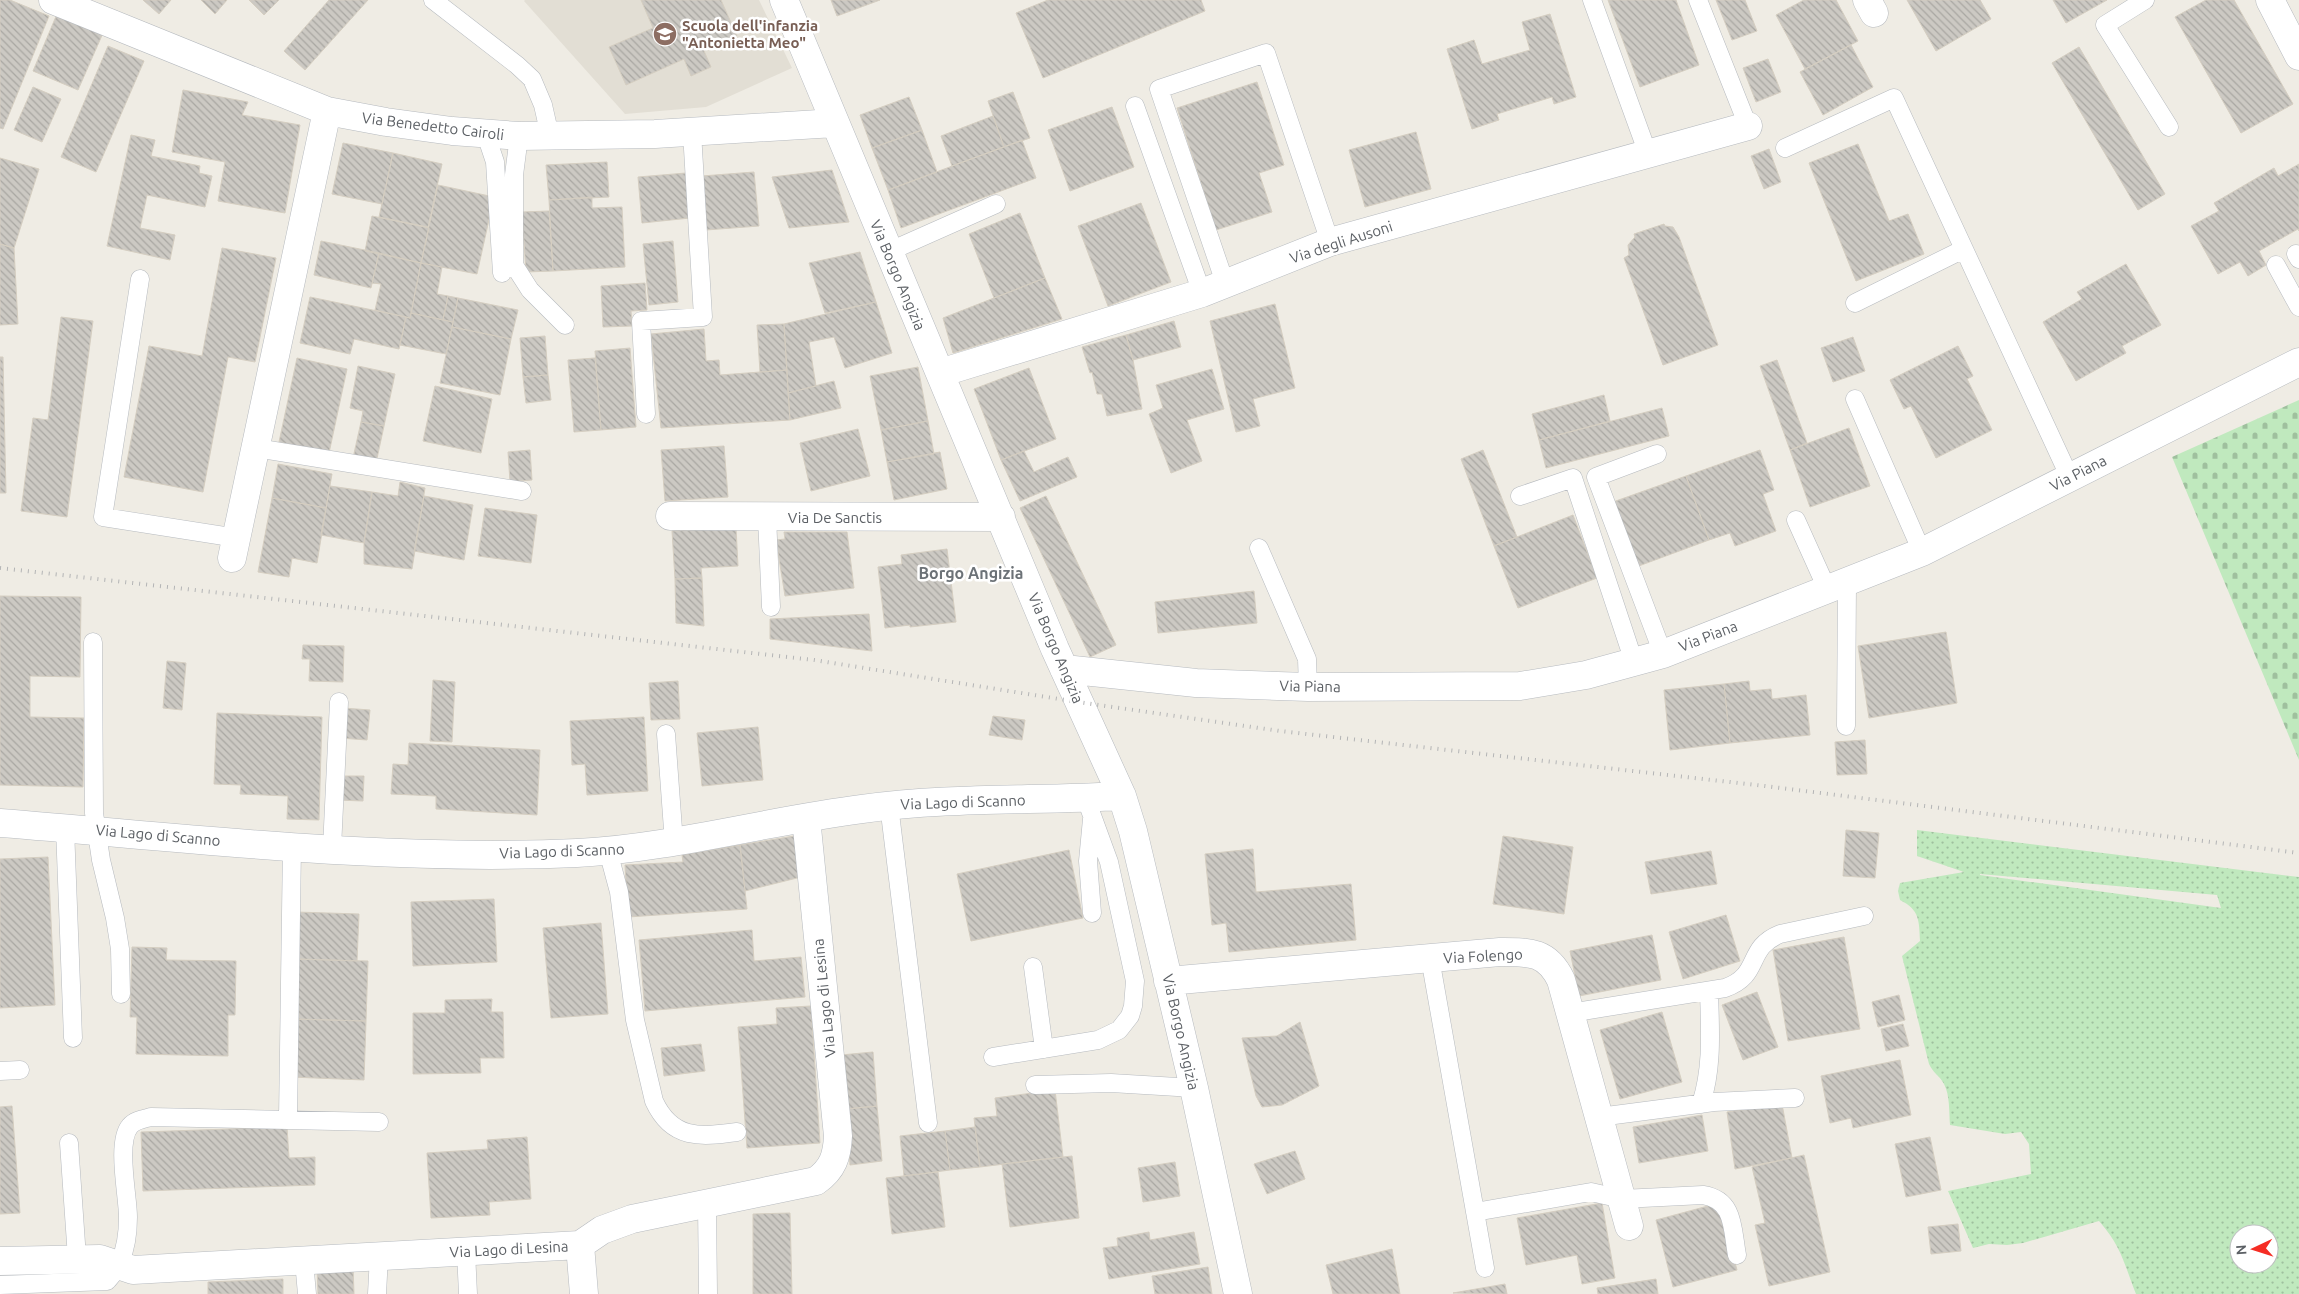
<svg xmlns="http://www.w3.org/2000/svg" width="2299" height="1294" viewBox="0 0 2299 1294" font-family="Ubuntu,sans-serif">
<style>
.education{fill:#e2ded4}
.grass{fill:url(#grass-dots);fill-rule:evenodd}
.cemetery{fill:url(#cemetery-stones)}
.building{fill:url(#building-back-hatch);stroke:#d5cec1}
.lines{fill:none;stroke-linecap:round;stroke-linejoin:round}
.service-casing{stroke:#b6babf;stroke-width:19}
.minor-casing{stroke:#b6babf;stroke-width:29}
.service{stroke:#fff;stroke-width:18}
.minor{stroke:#fff;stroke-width:28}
.rail{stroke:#b3b4b5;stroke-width:4;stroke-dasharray:1 6;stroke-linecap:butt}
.labels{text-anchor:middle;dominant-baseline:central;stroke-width:5;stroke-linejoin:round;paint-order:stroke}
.education-label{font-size:15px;font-weight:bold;fill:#785e54;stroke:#fff;text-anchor:start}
.street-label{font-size:15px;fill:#5c6065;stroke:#fff}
.neighbourhood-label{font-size:16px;font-weight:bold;fill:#6c7277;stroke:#fff}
</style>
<defs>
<pattern id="grass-dots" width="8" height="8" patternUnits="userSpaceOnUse" patternTransform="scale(1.25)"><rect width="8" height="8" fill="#c0e9be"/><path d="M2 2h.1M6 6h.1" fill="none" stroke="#9fc09e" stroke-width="1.8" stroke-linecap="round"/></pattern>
<pattern id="cemetery-stones" width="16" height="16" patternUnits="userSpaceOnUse" patternTransform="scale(1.25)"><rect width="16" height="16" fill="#c0e9be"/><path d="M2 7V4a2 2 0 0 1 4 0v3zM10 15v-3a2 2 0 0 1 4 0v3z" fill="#9fc09e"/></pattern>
<pattern id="building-back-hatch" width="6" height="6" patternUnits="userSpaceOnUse" patternTransform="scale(1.25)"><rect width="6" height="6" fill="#ccc9c3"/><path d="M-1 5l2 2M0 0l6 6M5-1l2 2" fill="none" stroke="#a9a7a2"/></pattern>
</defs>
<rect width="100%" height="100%" fill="#efece4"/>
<!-- education -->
<path class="education" d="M525 0H759L792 68 706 107 625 114 524 1Z"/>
<!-- grass -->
<path class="grass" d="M1917 830 2299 877V1294H2136C2124 1264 2122 1247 2099 1221L2023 1243 2007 1245 1989 1244 1973 1248 1948 1191 2031 1174 2029 1144 2021 1132 2005 1134 1950 1125C1949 1112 1950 1095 1944 1084 1940 1076 1933 1073 1929 1064L1902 956 1920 941C1919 921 1920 910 1900 900L1898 891 1900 883 1964 872 1917 856ZM1980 874 2217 895 2221 908 1980 875ZM2239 1234H2269V1264H2239Z"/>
<!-- cemetery -->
<path class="cemetery" d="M2299 400V760L2172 457Z"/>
<!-- building -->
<path class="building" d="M0 0H10L49 16 3 129 0 128Z
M143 0H171L159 14Z
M201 0H227L215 14Z
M249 0H279L264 15Z
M329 0H368L305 70 284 51Z
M641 0H721L737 36 704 51 711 67 691 76 684 59 626 85 609 47 653 28Z
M831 0H880L837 16Z
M1048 0H1201L1205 11 1043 78 1016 13Z
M1608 0H1676L1699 65 1640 87Z
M1716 0H1745L1757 31 1732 40Z
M1804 0H1836L1858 41 1805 69 1776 15Z
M1907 0H1980L1991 19 1936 51Z
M2053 0H2107L2066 23Z
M2206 0H2234L2293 104 2241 133 2175 17Z
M57 14 103 33 78 90 33 71Z
M1550 14 1576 97 1554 104 1552 97 1497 114 1499 120 1472 129 1447 49 1474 40 1482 64 1530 50 1522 22Z
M1851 45 1873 87 1823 115 1800 72Z
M108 46 144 61 96 172 61 157Z
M2079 47 2165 194 2138 210 2052 63Z
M1768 59 1781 92 1756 102 1743 68Z
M1257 82 1284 165 1259 173 1272 212 1216 230 1177 108Z
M33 87 61 99 42 142 14 130Z
M183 90 248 102 242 115 300 125 285 213 218 201 225 162 172 152Z
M1013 92 1030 138 1004 147 988 101Z
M909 97 922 130 872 148 860 115Z
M1112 107 1134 167 1070 191 1048 130Z
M993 116 1004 147 952 166 941 136Z
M922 130 937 172 888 190 872 148Z
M1416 132 1431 189 1365 207 1349 150Z
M131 135 155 140 151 156 200 166 199 173 212 176 205 207 147 195 140 228 175 235 170 260 107 246Z
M1022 140 1036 178 901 228 888 190Z
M343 143 393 153 382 204 332 194Z
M1858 144 1889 221 1908 214 1924 254 1856 281 1809 163Z
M1769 149 1781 182 1764 189 1751 156Z
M393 153 442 164 428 227 379 217Z
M0 158 39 169 14 248 0 244Z
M607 162 609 197 549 200 546 165Z
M2299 164V231L2298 229 2259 251 2266 265 2248 276 2240 262 2218 274 2191 226 2219 211 2214 203 2274 168 2278 176Z
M832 170 849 222 789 228 772 177Z
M754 172 759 226 706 230 702 176Z
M686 173 690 218 642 223 638 177Z
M438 185 494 197 477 274 421 263Z
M592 197V208L622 207 625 267 553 271 549 200Z
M1141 203 1171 282 1108 306 1078 226Z
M549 211 553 271 526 272 522 212Z
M1020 213 1045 278 994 298 969 234Z
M372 216 429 228 421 263 365 251Z
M1664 224 1665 226 1673 227 1679 237 1718 345 1663 365 1624 258 1629 255 1628 245 1635 237 1634 234Z
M321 241 379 253 371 288 314 275Z
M673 241 678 302 649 305 643 244Z
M0 244 14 248 18 324 0 325Z
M222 248 276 258 255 362 228 357 203 492 124 477 149 346 202 356Z
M860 252 876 302 825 313 809 263Z
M379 253 421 263 410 318 375 310 381 284 372 283Z
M421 263 442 267 437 294 448 296 443 320 411 313Z
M2126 264 2161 325 2122 346 2126 353 2076 381 2043 322 2082 299 2077 292Z
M1045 278 1062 319 953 353 943 318Z
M645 283 647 310 631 311 632 326 603 327 601 286Z
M448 296 458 298 453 322 443 320Z
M310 297 406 317 399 349 354 339 350 354 300 343Z
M458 298 518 310 511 339 452 327Z
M876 302 892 353 845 368 834 337 809 342 816 386 788 393 784 324Z
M1275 304 1295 388 1253 399 1260 426 1236 432 1210 321Z
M411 313 453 322 446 354 400 345 406 317 410 318Z
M61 317 93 321 67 517 21 511 33 418 48 420Z
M1174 321 1181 347 1133 360 1126 335Z
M784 324 787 370 760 372 757 325Z
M452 327 511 339 500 395 440 383Z
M704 329 706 361 719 360 720 375 787 370 790 420 661 428 651 334Z
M1126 335 1133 360 1142 409 1107 416 1102 394H1097L1092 372 1090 373 1082 347Z
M545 336 548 375 523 377 520 338Z
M1853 337 1865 371 1833 382 1821 348Z
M1958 346 1973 376 1967 379 1992 430 1936 458 1911 406 1904 409 1890 380Z
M630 348 636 427 601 430 595 351Z
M0 357H3L6 493H0Z
M297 358 347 369 329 453 279 442Z
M595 358 601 430 574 432 568 360Z
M1777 360 1807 443 1790 450 1760 366Z
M358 366 395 374 384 426 361 422 363 411 350 408Z
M918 367 928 421 881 430 870 376Z
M1029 368 1056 439 1001 460 974 389Z
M1212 369 1224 409 1187 420 1202 461 1171 473 1149 414 1163 408 1156 385Z
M548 375 551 400 526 403 523 377Z
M834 381 841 408 790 420 788 393Z
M435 386 492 399 481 453 423 441Z
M1604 395 1610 421 1539 440 1532 414Z
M1662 408 1669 436 1546 468 1539 440Z
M928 421 934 454 887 462 881 430Z
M361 422 384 426 376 463 353 458Z
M1849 428 1870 486 1810 507 1790 450Z
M858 429 870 476 811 491 800 443Z
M724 446 728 497 665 501 661 450Z
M530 450 532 480 510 482 508 452Z
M1483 450 1517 537 1494 546 1461 459Z
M1760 450 1774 490 1763 494 1776 531 1735 546 1730 533 1709 540 1686 476Z
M1024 451 1034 472 1068 457 1077 477 1020 501 1001 460Z
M940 452 947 489 894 500 887 462Z
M278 464 332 474 326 508 272 498Z
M1686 476 1709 540 1636 567 1613 502Z
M400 482 425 488 412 569 364 564V543L372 492 398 496Z
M330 486 372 492 364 543 321 535Z
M424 496 473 505 464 560 414 551Z
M1046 496 1116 645 1090 657 1020 508Z
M272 498 326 508 317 563 292 558 289 577 258 572Z
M485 508 537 515 531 563 478 556Z
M1573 515 1597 578 1518 608 1494 546Z
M736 528 738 566 701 568 702 578 675 579 672 531Z
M784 532H847L854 588 785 596 776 540 785 539Z
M947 549 956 622 910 627V625L885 628 878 567 902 564 901 555Z
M702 578 704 626 676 623 675 579Z
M1254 591 1257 623 1158 633 1155 602Z
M0 596 81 597 80 677 30 676V717L84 718 83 787 0 785Z
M869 614 872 651 770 639V619Z
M1946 632 1957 703 1869 718 1858 646Z
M303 645 344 646 343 682 309 681 310 659H302Z
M167 661 186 663 182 710 163 708Z
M433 680 455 682 452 742 430 741Z
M678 681 680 719 651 720 649 683Z
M1749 681 1750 691 1771 689 1772 699 1806 695 1810 735 1730 743 1724 684Z
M1724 684 1730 743 1670 750 1664 690Z
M343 708 370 710 367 740 340 738Z
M217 713 322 717 319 820 287 819 288 796 240 794 241 785 214 784Z
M993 716 1025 720 1022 740 989 735Z
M644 717 648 791 587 795 585 764 572 765 570 721Z
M758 727 763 780 702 786 697 733Z
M1865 740 1867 774 1837 775 1835 742Z
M409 743 540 750 537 815 436 809V796L391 794 393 764 408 765Z
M338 776H364L363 801 337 800Z
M1846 830 1879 833 1875 878 1843 876Z
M794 836 801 877 745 891 740 845Z
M1503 836 1573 847 1564 914 1493 904Z
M740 845 747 909 628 917 625 865 683 862 682 855Z
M1253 849 1256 892 1351 884 1356 940 1229 952 1226 923 1212 925 1205 854Z
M1069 850 1083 918 971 941 957 874Z
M1711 851 1717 884 1651 894 1645 862Z
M48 857 55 1005 0 1008V859Z
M494 899 497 962 413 966 411 902Z
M296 912 359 914 357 961 295 959Z
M1726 915 1740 961 1683 979 1669 932Z
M601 923 608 1014 551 1018 543 928Z
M752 930 754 961 801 957 805 997 645 1011 639 940Z
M1652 935 1661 980 1579 996 1570 951Z
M1844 937 1860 1029 1788 1041 1773 950Z
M132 947 167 948 166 960 236 961 235 1015H228V1056L136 1054 137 1017H130Z
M295 959 368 961 366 1021 293 1019Z
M1757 992 1778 1047 1743 1060 1722 1005Z
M1899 995 1905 1020 1878 1027 1872 1002Z
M492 999 491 1012H503L504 1058H480L481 1073 413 1074V1013H445V1000Z
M811 1006 820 1143 747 1148 738 1027 777 1024 776 1008Z
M1662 1012 1682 1082 1620 1099 1600 1030Z
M293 1019 366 1021 364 1080 291 1077Z
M1300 1022 1319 1086 1282 1105 1262 1107 1256 1096 1242 1038 1277 1036Z
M1903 1024 1909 1046 1886 1051 1881 1029Z
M701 1044 705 1071 664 1076 661 1048Z
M873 1052 877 1106 846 1109 841 1055Z
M1900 1060 1911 1115 1853 1128 1851 1118 1830 1123 1821 1076Z
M1055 1090 1063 1157 980 1167 974 1118 997 1116 995 1098Z
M1782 1104 1792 1158 1735 1169 1727 1112Z
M12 1106 20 1213 0 1214V1107Z
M877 1106 882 1161 850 1165 846 1109Z
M1702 1115 1708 1151 1639 1163 1633 1127Z
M287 1127 289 1158 315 1157V1185L143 1191 141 1132Z
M975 1127 980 1167 950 1170 945 1131Z
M945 1131 950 1170 904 1176 900 1136Z
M527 1137 531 1199 489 1202 490 1215 431 1218 427 1153 488 1149 487 1140Z
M1930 1137 1941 1190 1906 1197 1895 1144Z
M1295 1151 1305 1179 1267 1194 1254 1164Z
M1804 1155 1830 1272 1769 1286 1755 1225 1765 1223 1752 1167Z
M1072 1156 1079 1218 1010 1227 1002 1164Z
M1175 1162 1180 1196 1143 1202 1138 1168Z
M938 1172 945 1227 892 1234 886 1178Z
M1602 1203 1615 1278 1582 1284 1577 1255 1526 1265 1517 1218Z
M1719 1203 1737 1270 1673 1287 1656 1220Z
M790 1213 792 1294H753V1214Z
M1958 1224 1961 1251 1931 1254 1928 1227Z
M1149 1232 1150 1240 1194 1232 1200 1264 1109 1279 1103 1248 1118 1246 1117 1238Z
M1392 1249 1400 1294H1333L1326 1265Z
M353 1265 354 1294H318L317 1266Z
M1208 1267 1212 1294H1155L1152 1276Z
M283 1279V1294H208V1282Z
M1656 1279 1658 1294H1598L1597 1288Z
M1505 1284 1507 1294 1453 1293Z"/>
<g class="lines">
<!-- service casing -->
<g class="service-casing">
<path id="service" d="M433 0 517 65 532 79 543 105 550 136
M1592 0 1648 154
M1698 0 1748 126
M2145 0 2105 25 2169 127
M1135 106 1202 293
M486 135 495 162 502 273
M519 136 514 175V265L530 290 565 325
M1785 148 1894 98 2070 478
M888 252 996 204
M2296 254 2299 259
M2276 265 2299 307
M140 279 103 517 237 538
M1225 283 1159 89 1266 53 1330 242
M1855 303 1964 249
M1855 399 1922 552
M646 414 641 321 703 317 692 132
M256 448 522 491
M1657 454 1596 477 1663 654
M1520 496 1573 478 1634 662
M767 517 771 607
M1796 520 1828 591
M1259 548 1307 659 1308 687
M93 642 94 813 101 860 115 918 120 949 121 994
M1846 726 1847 583
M666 734 674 843
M889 805 928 1123
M65 828 73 1038
M332 848 339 702
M608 851 619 892 635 1020 654 1101C672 1140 700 1137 737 1132
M1092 913 1088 861 1092 819
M1430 958 1485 1268
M1033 967 1044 1049
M1570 1013 1725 988C1762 975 1745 948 1780 934L1864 916
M993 1057 1098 1040 1119 1030 1130 1016 1133 1006 1135 981 1109 862 1086 799
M0 1071 20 1070
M1035 1085 1111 1083 1194 1088
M1701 1104C1713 1067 1710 1029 1709 991
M1599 1117 1714 1102 1795 1098
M288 1119 292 846
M69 1143 77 1258
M707 1204 708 1294
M1475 1212 1591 1192 1622 1199 1703 1195C1735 1200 1732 1229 1737 1255
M466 1252 468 1294
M304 1261 307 1294
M0 1285 107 1281C112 1275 118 1269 120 1262 126 1248 128 1232 128 1217 128 1196 116 1142 130 1126 135 1120 144 1119 151 1117L379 1122
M377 1294 379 1256"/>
</g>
<!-- minor casing -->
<g class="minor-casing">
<path id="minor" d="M53 0 327 111 386 122 452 131 519 136 655 134 835 123
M784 0 1055 649 1122 796 1133 831 1194 1088 1238 1294
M1867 0 1874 13
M2270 0 2299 56
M940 373 1202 293 1330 242 1748 126
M670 516 1001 517
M232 558 327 111
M1064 669 1196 683 1308 687 1520 686 1586 675 1663 654 1922 552 2299 362
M0 823C191 838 385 862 577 853 673 848 766 821 862 809 948 797 1035 801 1122 796
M1168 981 1500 952C1529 952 1547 951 1561 980L1629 1226
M580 1245 584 1294
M0 1261 100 1259 133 1270 580 1245 602 1230 632 1219 816 1181C833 1169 837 1156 838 1136L806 818"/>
</g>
<!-- service -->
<use href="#service" class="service"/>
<!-- minor -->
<use href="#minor" class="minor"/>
<!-- rail -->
<path class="rail" d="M0 568 814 660 1078 702 1280 731 1765 786 2299 853"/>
</g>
<!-- icons -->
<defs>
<g id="school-disc" transform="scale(1.25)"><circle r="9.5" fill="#8d6e63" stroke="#fff"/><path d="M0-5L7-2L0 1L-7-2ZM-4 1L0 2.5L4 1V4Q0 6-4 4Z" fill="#fff"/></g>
</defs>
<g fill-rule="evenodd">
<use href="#school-disc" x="665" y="34"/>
</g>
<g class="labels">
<!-- education labels -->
<g class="education-label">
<text x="682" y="25">Scuola dell'infanzia<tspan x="682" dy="17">"Antonietta Meo"</tspan></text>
</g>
<!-- street labels -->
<g class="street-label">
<text transform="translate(433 126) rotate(7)">Via Benedetto Cairoli</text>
<text transform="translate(1341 242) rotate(-18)">Via degli Ausoni</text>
<text transform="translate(898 275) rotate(67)">Via Borgo Angizia</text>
<text transform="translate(2078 473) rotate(-27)">Via Piana</text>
<text x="835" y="517">Via De Sanctis</text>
<text transform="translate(1708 636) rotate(-21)">Via Piana</text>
<text transform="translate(1056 648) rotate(67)">Via Borgo Angizia</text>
<text transform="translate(1310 686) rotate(1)">Via Piana</text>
<text transform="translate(963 802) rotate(-2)">Via Lago di Scanno</text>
<text transform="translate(158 835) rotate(5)">Via Lago di Scanno</text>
<text transform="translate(562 851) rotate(-2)">Via Lago di Scanno</text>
<text transform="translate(1483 956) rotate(-3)">Via Folengo</text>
<text transform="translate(824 998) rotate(-96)">Via Lago di Lesina</text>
<text transform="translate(1181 1032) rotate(77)">Via Borgo Angizia</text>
<text transform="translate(509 1249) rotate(-3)">Via Lago di Lesina</text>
</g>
<!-- neighbourhood labels -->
<g class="neighbourhood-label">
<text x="971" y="573">Borgo Angizia</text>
</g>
</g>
<!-- north arrow -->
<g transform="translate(2254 1249) rotate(266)"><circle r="24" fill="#ffffff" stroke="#bebfc1"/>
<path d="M0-4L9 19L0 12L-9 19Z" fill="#f52d24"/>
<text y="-8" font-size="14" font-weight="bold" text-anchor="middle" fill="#5c6065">N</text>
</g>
</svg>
